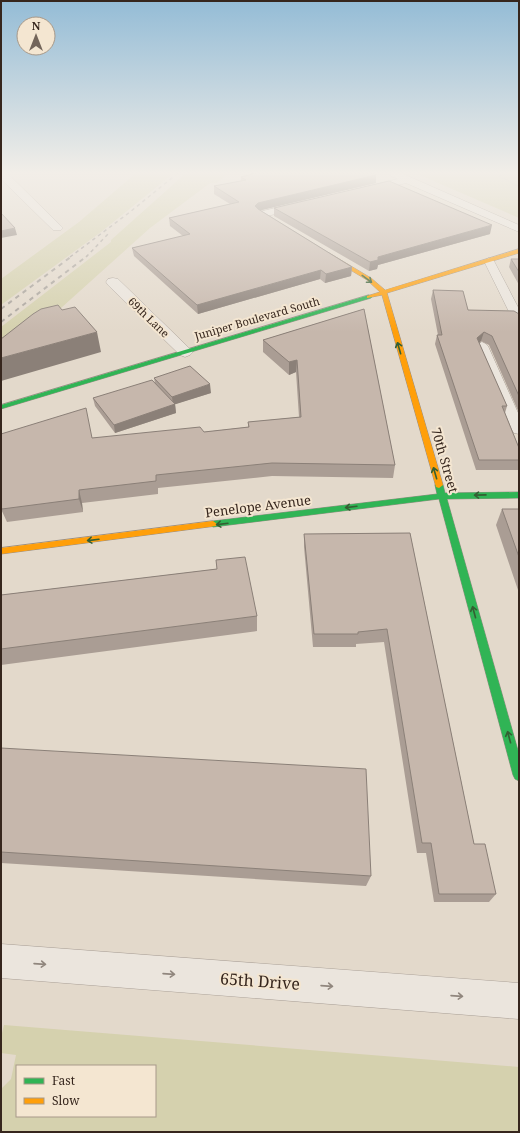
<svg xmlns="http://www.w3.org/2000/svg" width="520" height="1133" viewBox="0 0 520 1133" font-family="'Noto Serif',serif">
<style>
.green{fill:#d5d1ae;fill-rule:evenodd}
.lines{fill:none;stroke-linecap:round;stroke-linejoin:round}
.lane-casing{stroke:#a89e95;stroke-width:1}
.street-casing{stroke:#a89e95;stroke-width:1}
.fast-casing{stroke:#988e85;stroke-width:1}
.slow-casing{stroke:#988e85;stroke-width:1}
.path{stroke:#c3bcb4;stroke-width:1.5;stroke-dasharray:1.5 1;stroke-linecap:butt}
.lane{fill:#ebe5dd;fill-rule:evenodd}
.street{fill:#ebe5dd;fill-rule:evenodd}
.fast{fill:#30b455;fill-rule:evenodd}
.slow{fill:#ff9f0a;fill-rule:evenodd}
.rail-far1{stroke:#aaa49d;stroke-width:1.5;stroke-dasharray:3.5 3.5;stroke-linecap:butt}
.rail{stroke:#aaa49d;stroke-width:2;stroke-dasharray:4.5 4.5;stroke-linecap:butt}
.wall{fill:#aa9d94}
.shaded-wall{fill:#8b8078}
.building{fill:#c6b7ac;stroke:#8b8078}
.oneway{stroke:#345f33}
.oneway2{stroke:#90867d}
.labels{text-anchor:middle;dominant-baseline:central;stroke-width:4;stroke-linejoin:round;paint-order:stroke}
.far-street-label{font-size:11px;fill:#36261d;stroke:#f4e6d1}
.street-label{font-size:13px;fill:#36261d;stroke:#f4e6d1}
.near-street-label{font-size:16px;fill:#36261d;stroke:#f4e6d1}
</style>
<rect width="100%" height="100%" fill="#e3d9cb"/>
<!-- green -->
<path class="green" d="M136 173H174L101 232 1 305V279L79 222Z
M186 173H228L217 183H210L150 228 1 362V327L111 242V240Z
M415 173H519V218Z
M4 1025 519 1067V1132H1V1089L11 1079 16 1055 1 1053V1037ZM17 1066H155V1116H17Z"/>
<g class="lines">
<!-- lane casing -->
<g class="lane-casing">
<path id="lane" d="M489 258 494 261 519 309V323L513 320 484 261Z
M482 342 486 344 488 346 519 415V434L514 433 512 430 476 346 478 344Z"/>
</g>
<!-- street casing -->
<g class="street-casing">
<path id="street" d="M1 173H7L61 226 63 228 61 230H53L1 179Z
M390 173H401L519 225V232L406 183 365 193 360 190 361 188 398 179 391 176Z
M304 201 308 202 309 204 308 206 263 217 257 214 259 212Z
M113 278 118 279 190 349 193 352 190 355 185 357 180 355 108 285 106 282 108 279Z
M1 944 519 983V1019L1 978Z"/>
</g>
<!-- fast casing -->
<g class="fast-casing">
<path id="fast" d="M369 295 372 297 371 298 1 409V405Z
M439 482 443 485 445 493 519 492V498L447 499 519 754V781L515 779 513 775 439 499 213 527 209 524 213 521 437 494 435 485Z"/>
</g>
<!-- slow casing -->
<g class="slow-casing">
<path id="slow" d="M519 249V253L387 293 443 485 439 488 436 487 382 295 367 298V296L380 292 367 280 324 254 329 253 371 278 385 290Z
M213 521 217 524 216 526 1 554V548Z"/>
</g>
<!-- path -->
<path class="path" d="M495 173 519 187"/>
<!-- lane -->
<use href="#lane" class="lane"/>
<!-- street -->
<use href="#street" class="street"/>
<!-- fast -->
<use href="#fast" class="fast"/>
<!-- slow -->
<use href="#slow" class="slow"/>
<!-- rail-far1 -->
<path class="rail-far1" d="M70 257 130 212 178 173
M86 257 110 232"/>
<!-- rail -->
<path class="rail" d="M1 309 72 256
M1 322 87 256"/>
</g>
<!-- wall -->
<path class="wall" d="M250 173H373L376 183 260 210 352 267 351 276 325 283 320 279 198 314 134 256 132 248 183 236 170 226 169 218 230 204 214 194V186L241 181V177L250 175Z
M274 208 490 234 378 265 377 269 369 271 274 216Z
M511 259H519V285L509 267Z
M433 290 468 310 519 314V413L489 345 481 341 479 343 507 406 505 413 519 448V470H476L435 344 437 335H438L431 299Z
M364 309 395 465 393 478 272 476 158 488V494L82 503 83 512 7 522 1 509V434L92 438 204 432 248 427V422L299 417 296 372 289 375 263 352V340Z
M154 378 211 393 175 404 176 413 115 433 95 406 93 398 155 383Z
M502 509H519V593L496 525Z
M410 533 474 844 496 894 489 902H434L426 853H417L384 642 356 644V647H313L304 547V534Z
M216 560 257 616V631L1 665V595L217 569Z
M1 748 371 876 366 886 1 863Z"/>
<!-- shaded-wall -->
<path class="shaded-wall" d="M376 175V183L258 211 255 206 258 203Z
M492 225 490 234 378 265 377 269 369 271 370 262 378 257Z
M15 228 17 235 1 238V231Z
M352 267 351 276 325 283 326 274Z
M321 270 320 279 198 314 197 305Z
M97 332 101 352 1 381V358Z
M484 332 481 341 475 347 477 338Z
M297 360 296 372 289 375V362Z
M210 384 211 393 173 405 172 397Z
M175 404 176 413 115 433 114 425Z
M79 490 82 503 83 512 79 499Z"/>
<!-- building -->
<path class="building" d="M251 173H373L376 175 258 203 255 206 258 209 352 267 326 274 321 270 197 305 132 248 190 234 169 218 239 202 214 186 246 180 241 177 253 174Z
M389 181 492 225 378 257V260L370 262 274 208Z
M1 213 15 228 1 231Z
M511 259H519V272Z
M433 290 463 291 468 310 514 311 519 314V396L492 336 484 332 477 338 507 406H502L519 448V460H479L437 335H442Z
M58 305 62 310 75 307 97 332 1 358V339L33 314 41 309Z
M364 309 395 465 272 463 156 475V481L79 490V499L2 509 1 507V434L86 408 92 438 200 427 204 432 249 427 248 422 301 417 297 360 289 362 263 340Z
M190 366 210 384 172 397 154 378Z
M152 380 175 404 114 425 93 398Z
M502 509H519V557Z
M410 533 474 844H485L496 894H439L431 843H422L387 629 358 632V634H314L304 534Z
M245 557 257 616 1 649V595L217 569 216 560Z
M1 748 366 769 371 876 1 852Z"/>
<!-- one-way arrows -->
<defs><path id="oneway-shaft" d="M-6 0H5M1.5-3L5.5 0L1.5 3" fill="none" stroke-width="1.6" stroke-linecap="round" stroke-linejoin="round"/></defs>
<g class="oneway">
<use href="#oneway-shaft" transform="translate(367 279) rotate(36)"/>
<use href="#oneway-shaft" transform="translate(399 348) rotate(-106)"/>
<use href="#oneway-shaft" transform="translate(435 473) rotate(-106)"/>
<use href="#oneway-shaft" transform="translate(480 495) rotate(179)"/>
<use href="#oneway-shaft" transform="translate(351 507) rotate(173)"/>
<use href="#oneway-shaft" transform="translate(222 524) rotate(173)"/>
<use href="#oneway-shaft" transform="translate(93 540) rotate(173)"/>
<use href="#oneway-shaft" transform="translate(474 612) rotate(-105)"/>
<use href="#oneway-shaft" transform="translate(509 737) rotate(-105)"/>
</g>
<g class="oneway2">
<use href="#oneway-shaft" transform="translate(40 964) rotate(4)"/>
<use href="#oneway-shaft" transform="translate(169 974) rotate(4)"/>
<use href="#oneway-shaft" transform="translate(327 986) rotate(4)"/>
<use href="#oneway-shaft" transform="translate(457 996) rotate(4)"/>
</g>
<!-- sky -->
<linearGradient id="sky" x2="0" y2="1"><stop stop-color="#94bcd6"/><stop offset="0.52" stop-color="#f2eee8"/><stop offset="1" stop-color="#f2eee8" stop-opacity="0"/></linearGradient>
<rect width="520" height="332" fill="url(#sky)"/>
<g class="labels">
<!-- far-street labels -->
<g class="far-street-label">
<text transform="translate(149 317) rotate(44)">69th Lane</text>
<text transform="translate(257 318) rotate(-16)">Juniper Boulevard South</text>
</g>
<!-- street labels -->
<g class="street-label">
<text transform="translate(445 460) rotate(74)">70th Street</text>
<text transform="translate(258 506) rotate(-7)">Penelope Avenue</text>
</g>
<!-- near-street labels -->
<g class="near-street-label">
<text transform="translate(260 981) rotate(4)">65th Drive</text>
</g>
</g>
<!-- border -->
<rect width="520" height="1133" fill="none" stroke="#36261d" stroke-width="4"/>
<!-- legend -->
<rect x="16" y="1065" width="140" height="52" fill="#f4e6d1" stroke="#a89989"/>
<rect x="24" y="1078" width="20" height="6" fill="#30b455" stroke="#a89989"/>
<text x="52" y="1085" font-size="12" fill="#36261d">Fast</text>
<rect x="24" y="1098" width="20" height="6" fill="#ff9f0a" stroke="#a89989"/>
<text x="52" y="1105" font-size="12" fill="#36261d">Slow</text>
<!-- north arrow -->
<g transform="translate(36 36)"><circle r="19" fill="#f4e6d1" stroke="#a89989"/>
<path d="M0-3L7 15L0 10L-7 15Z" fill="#73655a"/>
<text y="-6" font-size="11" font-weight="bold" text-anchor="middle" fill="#36261d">N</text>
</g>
</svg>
